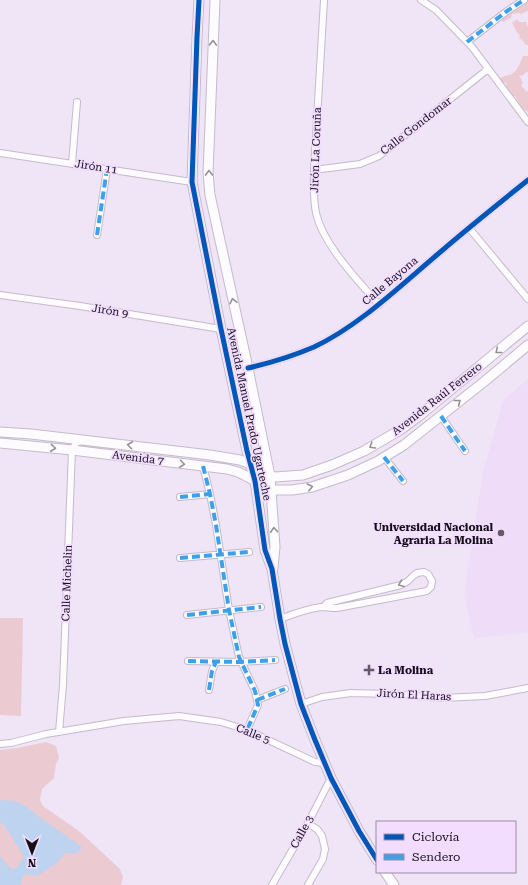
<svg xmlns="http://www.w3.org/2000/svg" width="528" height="885" viewBox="0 0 528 885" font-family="'Roboto Serif',serif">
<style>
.built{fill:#eedcf9}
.green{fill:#eccad1}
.water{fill:#bdd3f0}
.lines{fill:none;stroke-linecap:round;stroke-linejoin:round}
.street-casing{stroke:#c4bbc9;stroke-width:8}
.secondary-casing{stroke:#c4bbc9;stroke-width:11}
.street{stroke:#fdfbfe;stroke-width:6}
.secondary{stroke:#fdfbfe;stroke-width:9}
.quiet{stroke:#3da1ea;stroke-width:4;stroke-dasharray:8 4;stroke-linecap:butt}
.cycleway-casing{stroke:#f2ddfe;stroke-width:8}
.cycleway{stroke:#0057b8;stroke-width:5}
.oneway{stroke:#959197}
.poi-dot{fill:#625a67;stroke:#f2ddfe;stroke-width:1.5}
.labels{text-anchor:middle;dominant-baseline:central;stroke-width:3.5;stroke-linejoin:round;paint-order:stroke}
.street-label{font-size:11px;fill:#160f1a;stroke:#f2ddfe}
.poi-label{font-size:11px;font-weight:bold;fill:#160f1a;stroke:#f2ddfe;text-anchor:end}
</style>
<rect width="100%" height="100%" fill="#f0e5f6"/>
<!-- built -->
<path class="built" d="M528 379V632L474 638 464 595 483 472 503 400Z"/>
<!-- green -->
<path class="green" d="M527 0H528V11L521 14 519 13 512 14 511 18 503 22 501 18Z
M517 19 519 22H526L528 27V45H526L523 41 519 38 520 35 518 34 512 23Z
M523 56H528V71L522 76 519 75 523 83 521 85C523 88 525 89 526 92L528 91V112L522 108 515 96H512L507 89 506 82 503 84 499 79C503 76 508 76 512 74 518 70 520 63 523 56Z
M0 618H23L21 716 0 715Z
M46 742 56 746 59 758 56 764 54 778 42 789 40 800 43 806 79 831 120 869 123 877 121 885H0V750L17 748Z"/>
<!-- water -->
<path class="water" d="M4 800 12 801 18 802 27 807 38 816 82 847 81 849 75 854 68 853H65L57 863 37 876 28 874 24 875 21 883 20 885H0V856L7 865 12 869 16 868C19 865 22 861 23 857 23 854 6 827 3 824 2 824 1 823 0 823V801Z"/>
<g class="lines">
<!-- street casing -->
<g class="street-casing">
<path id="street" d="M324 0 314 170C314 184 313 199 316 213 323 245 358 280 379 305
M421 0 436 10 472 47 528 122
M467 42 507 11 524 0
M0 153 192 182
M72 164 77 102
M314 170 360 164 379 156 488 69
M469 228 528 299
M97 235 107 169
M0 295 80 306 221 329
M248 368C270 363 293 356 314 347 359 326 401 285 438 254 468 228 498 204 528 180
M441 416 465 451
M384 457 403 481
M203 466 210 494 216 525 229 610 239 657 255 691 258 705 247 730
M180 497 210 494
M180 558 249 552
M187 615 261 607
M280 619C293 614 306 609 321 607 326 607 331 608 337 608L427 591 431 587 432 581 428 574 424 572 417 573 413 576 408 581 401 585 327 603 323 607
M188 661 241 662 275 660
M209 690 212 671 216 662
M257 700 285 689
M301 704 322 697 351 693 390 694 442 698 485 696 528 688
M59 732 63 685 72 450 76 443 81 441
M0 744 11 743 46 734 124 721 179 716 221 722 247 730 315 762 324 763
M272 885 308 823 331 778
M308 885 323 859 325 849 322 836 318 830 308 823"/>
</g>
<!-- secondary casing -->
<g class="secondary-casing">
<path id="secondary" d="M199 0 197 37 192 182 221 329 247 451 255 481 265 550 272 569 280 619 285 644 301 704 315 740 331 778 359 831 377 860
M215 0 208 173 210 195 248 368 270 476 275 547 273 568
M0 432 31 434 210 455 240 460 251 464 270 476 275 477 303 475 332 465 364 451 400 430 419 416 528 326
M0 443 72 450 227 469 238 472 244 475 272 490H292L312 487 348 475 378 461 404 445 485 381 528 345
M385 872 394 885"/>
</g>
<!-- street -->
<use href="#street" class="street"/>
<!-- secondary -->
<use href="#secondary" class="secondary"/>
<!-- quiet -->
<path class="quiet" d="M467 42 507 11 524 0
M97 235 107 169
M441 416 465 451
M384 457 403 481
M203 466 210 494 216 525 229 610 239 657 255 691 258 705 247 730
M180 497 210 494
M180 558 249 552
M187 615 261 607
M188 661 241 662 275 660
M209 690 212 671 216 662
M257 700 285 689"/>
<!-- cycleway casing -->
<g class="cycleway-casing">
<path id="cycleway" d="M199 0 197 37 192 182 221 329 247 451 255 481 265 550 272 569 280 619 285 644 301 704 315 740 331 778 359 831 377 860
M248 368C270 363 293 356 314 347 359 326 401 285 438 254 468 228 498 204 528 180"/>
</g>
<!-- cycleway -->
<use href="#cycleway" class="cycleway"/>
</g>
<!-- one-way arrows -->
<defs><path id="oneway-chevron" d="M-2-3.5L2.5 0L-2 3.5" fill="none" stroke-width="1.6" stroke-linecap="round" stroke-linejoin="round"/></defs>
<g class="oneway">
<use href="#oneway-chevron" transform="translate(213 43) rotate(-88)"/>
<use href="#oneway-chevron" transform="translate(209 173) rotate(-91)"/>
<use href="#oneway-chevron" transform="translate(233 301) rotate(-103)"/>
<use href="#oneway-chevron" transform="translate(498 351) rotate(141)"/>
<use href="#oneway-chevron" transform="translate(458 402) rotate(-38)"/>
<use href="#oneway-chevron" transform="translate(130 445) rotate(-173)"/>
<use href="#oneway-chevron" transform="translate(372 446) rotate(149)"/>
<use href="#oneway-chevron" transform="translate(53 448) rotate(6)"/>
<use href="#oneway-chevron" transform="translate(182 464) rotate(7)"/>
<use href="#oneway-chevron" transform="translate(310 487) rotate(-13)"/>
<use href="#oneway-chevron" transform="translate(274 530) rotate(-94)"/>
<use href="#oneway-chevron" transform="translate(401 584) rotate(159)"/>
</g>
<!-- markers -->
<g class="poi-dot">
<circle cx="501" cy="533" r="4"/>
<path d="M367 664h4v4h4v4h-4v4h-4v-4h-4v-4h4z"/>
</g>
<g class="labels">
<!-- street labels -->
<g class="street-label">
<text transform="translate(416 126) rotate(-38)">Calle Gondomar</text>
<text transform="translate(316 150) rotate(-88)">Jirón La Coruña</text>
<text transform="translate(96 167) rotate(9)">Jirón 11</text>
<text transform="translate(390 281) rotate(-40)">Calle Bayona</text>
<text transform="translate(110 311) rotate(9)">Jirón 9</text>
<text transform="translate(437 399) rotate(-38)">Avenida Raúl Ferrero</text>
<text transform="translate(249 414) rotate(78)">Avenida Manuel Prado Ugarteche</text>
<text transform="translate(138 458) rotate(7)">Avenida 7</text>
<text transform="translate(67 583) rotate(-88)">Calle Michelin</text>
<text transform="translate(414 695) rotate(3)">Jirón El Haras</text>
<text transform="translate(253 734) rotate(22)">Calle 5</text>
<text transform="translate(302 832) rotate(-61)">Calle 3</text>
</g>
<!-- poi labels -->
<g class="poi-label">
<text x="493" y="527">Universidad Nacional<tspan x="493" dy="13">Agraria La Molina</tspan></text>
<text x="378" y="670" text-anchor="start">La Molina</text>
</g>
</g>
<!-- legend -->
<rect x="376" y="821" width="140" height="52" fill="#f2ddfe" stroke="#9a8ba3"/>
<rect x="384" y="834" width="20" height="6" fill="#0057b8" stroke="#9a8ba3"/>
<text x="412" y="841" font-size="12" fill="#160f1a">Ciclovía</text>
<rect x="384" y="854" width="20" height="6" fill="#3da1ea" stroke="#9a8ba3"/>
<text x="412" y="861" font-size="12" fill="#160f1a">Sendero</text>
<!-- north arrow -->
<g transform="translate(32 853) rotate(180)" stroke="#f2ddfe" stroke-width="3" paint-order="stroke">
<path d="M0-3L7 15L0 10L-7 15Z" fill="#160f1a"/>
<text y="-6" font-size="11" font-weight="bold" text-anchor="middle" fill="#160f1a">N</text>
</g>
</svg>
